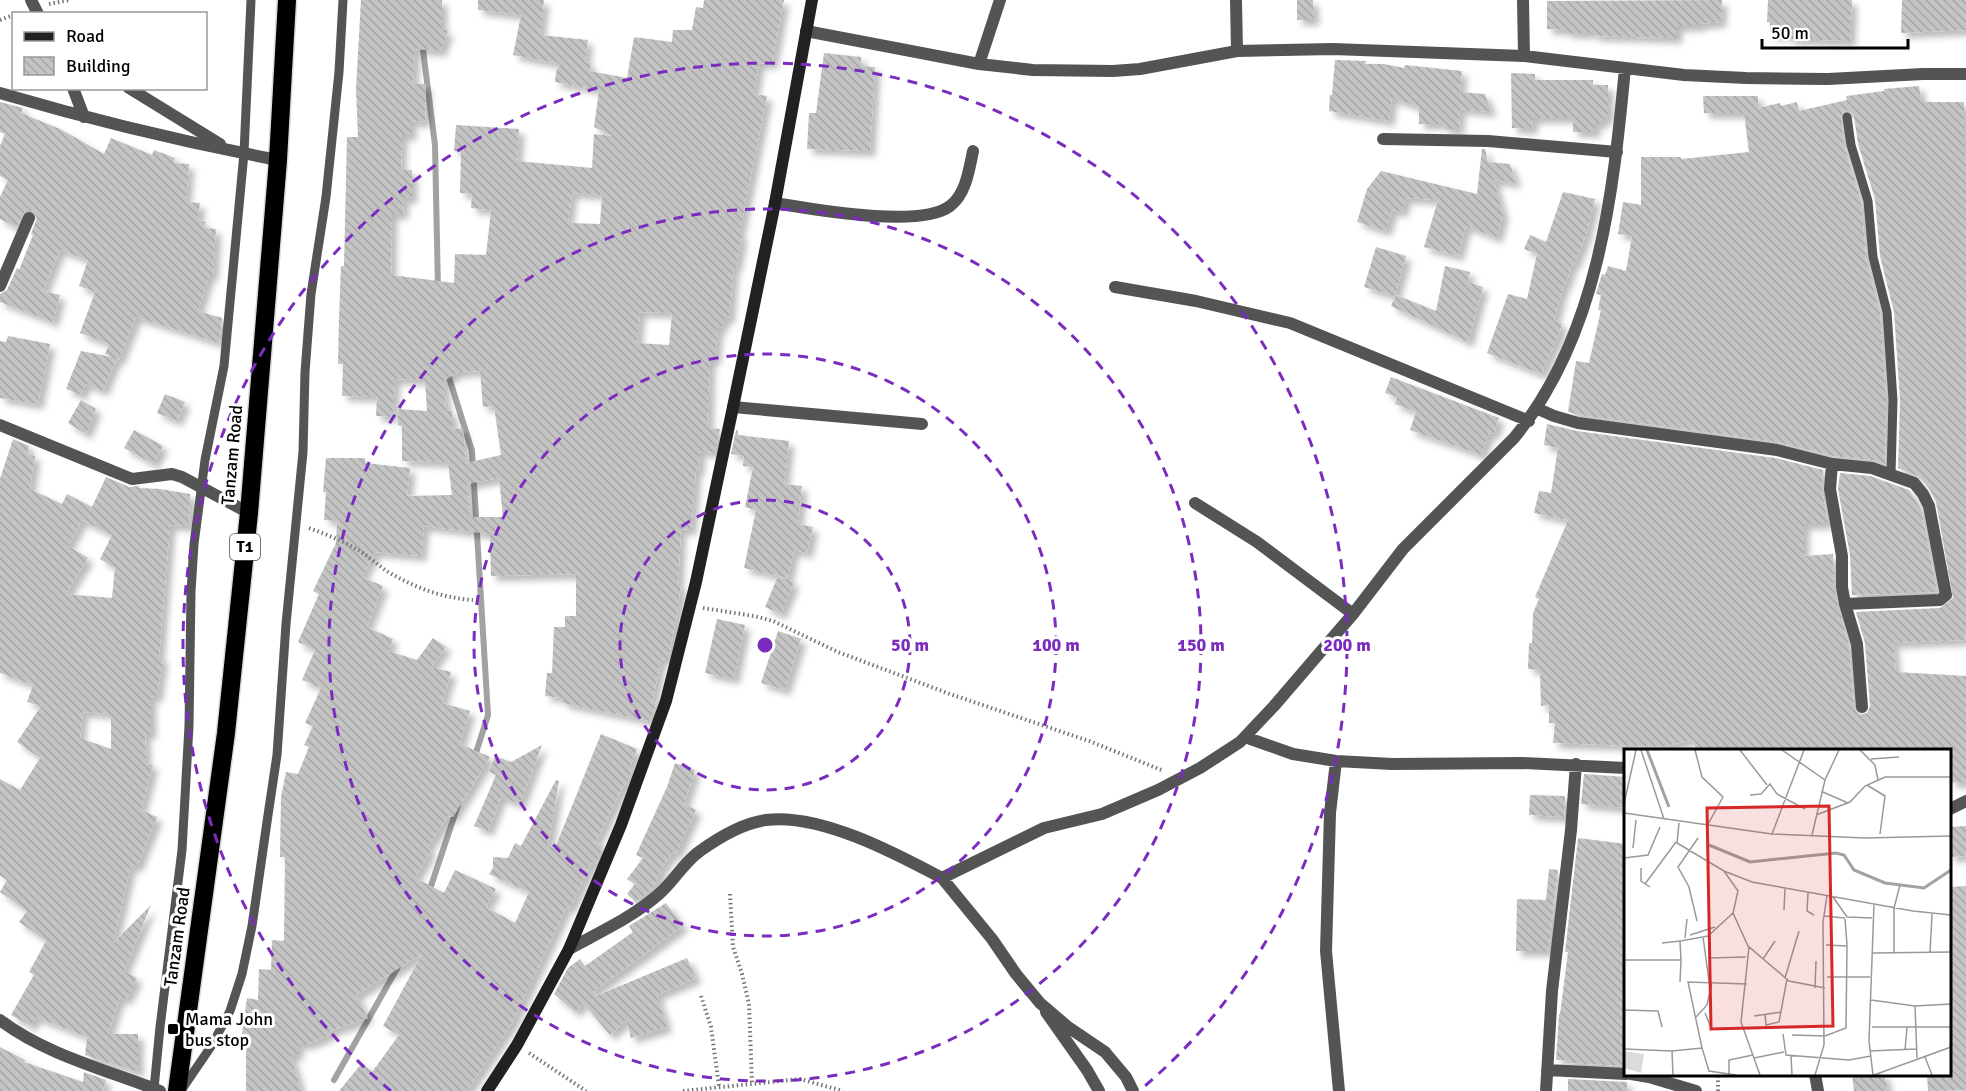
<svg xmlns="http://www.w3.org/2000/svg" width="1966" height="1091" viewBox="0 0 1966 1091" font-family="Signika,sans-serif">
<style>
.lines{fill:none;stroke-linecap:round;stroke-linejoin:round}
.stream{stroke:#a2a2a2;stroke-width:6}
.building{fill:url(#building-back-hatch);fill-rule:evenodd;filter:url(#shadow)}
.highway-casing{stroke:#dbdbdb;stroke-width:21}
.path{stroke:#767676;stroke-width:4;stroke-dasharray:1.5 3;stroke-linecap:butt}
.lane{stroke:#545454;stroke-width:9}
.street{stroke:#545454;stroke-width:12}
.secondary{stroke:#212121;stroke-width:12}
.highway{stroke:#000;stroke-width:18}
.ring{fill:none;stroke:#7b2cbf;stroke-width:3;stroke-dasharray:10 8}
.poi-dot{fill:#000;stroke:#fff;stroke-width:2}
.labels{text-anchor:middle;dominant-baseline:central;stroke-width:6;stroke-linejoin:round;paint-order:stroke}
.shield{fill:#fff;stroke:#4c4c4c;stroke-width:1.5}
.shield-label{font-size:16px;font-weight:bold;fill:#000}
.street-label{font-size:18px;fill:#000;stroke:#fff}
.poi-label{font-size:18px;fill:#000;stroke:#fff;text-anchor:start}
.inset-river{fill:none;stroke:#a2a2a2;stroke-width:3}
.inset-road{fill:none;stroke:#999;stroke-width:1.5}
.view{fill:#d62828;fill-opacity:0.15;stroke:#d62828;stroke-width:3}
.inset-edge{fill:none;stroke:#000;stroke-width:3}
.centre{fill:#7b2cbf;stroke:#fff;stroke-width:3}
.ring-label{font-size:18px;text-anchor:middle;font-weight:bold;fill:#7b2cbf;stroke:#fff;stroke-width:6;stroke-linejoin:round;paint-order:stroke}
</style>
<defs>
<pattern id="building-back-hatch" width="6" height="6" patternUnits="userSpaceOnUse" patternTransform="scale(1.5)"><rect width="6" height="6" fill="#c4c4c4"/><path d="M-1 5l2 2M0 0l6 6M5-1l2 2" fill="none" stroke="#a7a7a7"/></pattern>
<filter id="shadow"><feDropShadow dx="5.5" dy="5.5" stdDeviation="3" flood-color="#0004"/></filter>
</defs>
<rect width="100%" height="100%" fill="#fff"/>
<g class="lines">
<!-- stream -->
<path class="stream" d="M422 42 435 145 438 289
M447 371 472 451 488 715 474 759
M429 892 458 805
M334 1080 399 965"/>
</g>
<!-- building -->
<path class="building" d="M361 0H442V30H448L441 51 415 49 413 84H426L425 122 411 121V135H402L401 170H412V198H404L403 214H392L391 275 454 283 455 254 486 255 491 210 471 208 472 194 460 193 461 152 454 151 456 125 519 129 517 161 592 168 594 134 612 136 594 127 599 90 555 82 556 72 560 64 513 55 521 15 478 10V0H544L540 35 588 40 585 62 591 63 589 71 627 78 634 37 672 42 673 30H692L696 7 703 8 704 0H784L772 64 759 63 754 94 767 96 739 235 742 236 736 267H734L729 319H723L722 328H718L715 360H710L708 428 720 429 715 453 700 451 699 471 696 470 691 530 681 529 678 586H681L676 619 668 660 661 659 652 703 656 704 650 721 562 703 563 698 545 696 547 673H552L554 627H565V616H576V574L491 576 490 534 424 526 421 556 375 552 362 577 383 586 367 627 393 639 388 651 417 660 433 638 446 647 431 667 451 672 442 703 470 711 460 744 490 757 453 817 448 816 427 848 431 851 415 878 444 893 455 870 496 889 486 907 515 923 529 892 489 874 493 868V857L508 858 515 843 521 846 556 780 559 781 548 846 555 848 601 734 637 749 629 769H632L627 785 624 784 596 842 603 847 596 864 592 862 570 908 567 906 512 1023 467 1091H339L362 1063 372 1072 399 1035 383 1026 422 954 356 995 368 1018 328 1032 330 1035 308 1044H298V1055H291L301 1091H246V1035L242 1034 247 998 258 1000 259 969 271 970 272 940 284 941 285 857H280L281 797 286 772 298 774 309 747 304 745 313 726 305 723 321 688 302 680 315 650 298 642 319 594 313 591 336 543 337 521 324 520 326 492H323L326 458H365V463L410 468 407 496 452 495 448 462 402 461V426L398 425V409L427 411 425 380 395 379 393 417 376 416 377 397 342 396 343 364H338L339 318 341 266H344L347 137H358L356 89ZM572 193 602 195 600 224 568 223ZM640 312 672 313 669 345 637 343ZM480 371 483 407 494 406 501 455 466 463 463 428 452 429V411H446L444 381 458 372ZM499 478 503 517H470L467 484Z
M1297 0H1313L1314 20H1297Z
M1722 0 1721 22 1699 24V26H1677V38L1594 36V33H1567V30L1547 29V1Z
M1768 0H1852L1850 41 1789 39V35H1770V22H1767Z
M1902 0H1966V30L1901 33Z
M824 53 861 57V66L875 67 870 151 807 149 809 113H816Z
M1335 60 1366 61 1365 64H1384L1404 68 1405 65 1462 71 1460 92 1485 94 1491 112 1460 109 1459 129H1445L1443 124H1419V107L1392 98 1389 121 1329 111 1330 95H1332Z
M1511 73 1535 74V80H1593V85H1608V118H1603V123H1595V132H1573V118H1533L1532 129 1512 128Z
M1919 86 1921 102H1964V163L1966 162V627L1965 640 1893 643 1896 672 1966 676V783L1950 782V750H1696L1693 740 1663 747 1553 743 1555 723H1549V705L1541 706 1540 670 1528 669 1529 643H1532L1533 613 1539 599 1535 597 1568 520 1534 513 1539 491 1551 493 1558 448 1544 445 1547 424 1577 431 1775 458 1823 470 1822 490 1828 524H1804V556L1833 554 1834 588 1849 646 1854 708 1859 715 1867 713 1870 706 1865 643 1856 612 1940 608 1953 598 1936 502 1930 490 1920 477 1898 468 1900 400 1894 312 1880 256 1875 199 1858 144 1854 116 1850 111 1845 110 1841 115 1844 146 1861 202 1866 258 1880 313 1886 400 1885 464 1873 460 1833 456 1778 442 1580 415 1568 412 1576 361 1589 363 1601 310H1598L1601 295 1596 294 1602 274 1605 275 1608 266 1626 271 1632 236 1618 234 1623 202 1641 205V157H1681V159L1749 152 1744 113H1704L1703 96H1758V108L1780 103 1781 106 1797 102 1799 111 1847 100 1846 96 1884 91V89Z
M0 102 23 108 21 113 60 129 104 154 111 138 152 155 154 150 175 158 174 163 189 164 186 202 200 203 198 220 205 222 204 228 216 229 213 275H209L198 311 222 318 219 343 136 317 119 360 116 359 103 391 86 384 81 395 66 389 81 351 112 357 105 354 109 344 80 333 95 292 79 286 88 260 60 250 43 291 60 295 53 322 0 302V294L7 290 17 268 19 270 33 235 31 234 37 218 33 211H25L16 227 0 219V197L8 180 0 176V146L5 134 0 132Z
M1482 149H1485L1488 162 1510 164 1516 183 1494 180 1503 215 1497 238 1466 226 1458 256 1424 247 1438 200 1406 198 1402 212 1392 210 1386 231 1357 222 1367 189 1381 171 1477 194Z
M1563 192 1595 199 1586 235 1574 265 1572 264 1566 284H1564L1554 321 1562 323 1559 334 1541 374 1487 353 1508 294 1527 299 1537 254 1524 249 1530 235 1546 242Z
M1376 247 1406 256 1395 296 1364 287Z
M1445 266 1470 272 1468 282 1483 287 1468 342 1391 306 1396 295 1436 311Z
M8 336 50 344 38 404 0 398V341L6 342Z
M1391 377 1499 418 1494 434 1489 433 1481 455 1410 430 1416 412 1395 404 1397 397 1385 393Z
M165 394 185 402 177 421 157 413Z
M81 400 96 409 86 434 68 423Z
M134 430 163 446 153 464 124 448Z
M736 430 738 431V435L789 441 784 484 802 486 798 524 813 527 807 553 794 550 788 578 778 576 794 582 781 614 765 607 778 576 744 568 756 510 745 507 753 467 743 466 744 456 731 454Z
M13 439 29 446 27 454 35 456 30 489 62 504 67 494 92 507 106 477 129 487 140 486 139 488 160 489 190 494 189 526 170 525 159 657 163 658 157 697 151 696V734H145L146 763 153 765 141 810 157 817 137 867 131 865 113 943 151 905 124 971 137 978 126 1000 120 997 108 1034H138V1072L85 1055 87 1037 36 1017 31 1026 11 1015 34 975 29 972 46 941 19 922 27 911 0 892 7 880 0 876V779L20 790 40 758 17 742 41 706 27 702 33 685 0 673V479ZM82 520 112 535 100 559 115 568 112 598 66 594 88 558 68 546ZM83 712 111 714V749L80 738Z
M1840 473 1870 476 1909 490 1921 509 1937 592 1852 595 1850 555 1838 489Z
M717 619 745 625 734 679 705 673Z
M778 631 801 639 785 690 761 683Z
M542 745 520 804 501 797 488 831 474 826 496 775 489 772 495 756 511 762Z
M675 763 695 770 684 804 696 810 676 854 673 852 663 866 653 888 636 902 627 894 635 884 627 879 643 858 636 855 667 787Z
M1584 774 1626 777V808L1581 804Z
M1530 795 1565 796 1564 817 1529 815Z
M1966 826V856L1950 857V827Z
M1578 838 1626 844V1066L1569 1063V1060H1556L1559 1014H1560L1568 952H1565Z
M1549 869 1558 870 1548 951H1516L1517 899 1546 900Z
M1966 886V1090L1928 1091 1927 1074H1950V887Z
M666 903 683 926 594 991 596 996 687 958 696 978 657 995 667 1027 631 1038 626 1020 610 1035 583 1003 575 1012 554 994 568 968 580 959 585 966 633 932 629 926Z
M0 1047 25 1060 24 1062 83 1082 84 1072 106 1080 103 1091H0Z
M1852 1074H1884L1888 1091H1854Z
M1568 1079 1627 1082V1091H1568Z"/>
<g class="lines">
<!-- highway casing -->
<g class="highway-casing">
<path id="highway" d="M177 1091 226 733 249 513 278 160 287 0"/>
</g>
<!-- path -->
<path class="path" d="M49 4 69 0
M0 20 14 15
M309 528C325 534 341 540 356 549 368 555 378 566 390 573 416 588 443 598 473 600
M703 608 754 616 773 621 838 652 950 694 1089 741 1164 771
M730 894 733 947 742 974 749 1004 752 1083
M701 996 711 1027 719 1086
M529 1053 586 1091
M683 1091 800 1079 843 1091
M1718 1091V1074"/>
<!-- lane -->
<path class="lane" d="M1847 117 1851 145 1868 201 1873 257 1887 312 1893 400 1891 474
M154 1089 160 1027 182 850 189 726 191 592 194 544 205 460 224 366 244 153 251 0
M182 1089 212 1045 230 1011 242 974 252 926 268 815 277 755 286 624 303 452 305 372 311 294 326 197 339 72 343 0"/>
<!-- street -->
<path class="street" d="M31 0 38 14
M1236 0 1237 51
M1523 0 1524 56
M806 31 979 64 1033 70 1113 71 1140 69 1237 51 1333 49 1524 56 1684 75 1746 78 1828 79 1923 74H1966
M979 64 1000 0
M73 88 84 117
M129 88 220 144
M0 93C92 120 184 142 278 160
M1383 139 1488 141 1617 152
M775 203C813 209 920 229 950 206 966 194 969 170 973 151
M0 286 29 218
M1115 287 1196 301 1290 323 1529 421
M733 407 922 424
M1536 408 1554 416 1578 423 1777 450 1832 464 1872 468 1914 483 1923 494 1929 506 1946 595 1940 600 1845 604
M0 425 132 479 172 474 182 477 249 513
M1832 464 1830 489 1842 556V587L1845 604 1857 644 1862 707
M1195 503 1257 542 1353 614
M1245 737 1293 754 1336 761 1392 764 1523 763 1626 768
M1336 761 1330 813 1326 951 1339 1091
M1950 809 1966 801
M942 878 992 939 1016 974 1040 1003 1068 1027 1105 1052 1126 1077 1133 1091
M569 949C600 932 633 917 659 894 674 881 684 862 700 851 718 838 744 823 766 820 820 813 895 853 942 878L1044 828 1102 814 1158 790 1200 768 1240 742 1274 706 1353 614 1403 549 1514 438C1598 336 1613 196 1625 68
M1046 1012 1087 1070 1099 1091
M0 1020C46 1055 107 1070 160 1091
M1547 1070 1626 1074
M1631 1074 1649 1077 1696 1091
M1815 1074 1818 1091
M1546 1091 1552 991 1571 830 1576 764"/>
<!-- secondary -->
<path class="secondary" d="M487 1091 517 1045 569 949 621 825 666 701 696 582 733 407 775 203 812 0"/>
<!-- highway -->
<use href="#highway" class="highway"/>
</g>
<!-- distance rings -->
<g class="ring">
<circle cx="765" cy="645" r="145"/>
<circle cx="765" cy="645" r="291"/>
<circle cx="765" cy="645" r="436"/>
<path d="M391 1091A582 582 0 1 1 1139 1091"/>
</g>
<!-- markers -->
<rect class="poi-dot" x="167" y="1023" width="12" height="12" rx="3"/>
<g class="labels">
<!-- shield labels -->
<rect class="shield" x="230" y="534" width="30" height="26" rx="4.5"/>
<g class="shield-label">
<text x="245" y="547">T1</text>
</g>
<!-- street labels -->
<g class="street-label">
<text transform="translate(232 455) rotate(-85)">Tanzam Road</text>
<text transform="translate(177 937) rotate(-82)">Tanzam Road</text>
</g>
<!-- poi labels -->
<g class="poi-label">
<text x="185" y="1019">Mama John<tspan x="185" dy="21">bus stop</tspan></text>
</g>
</g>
<!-- overview -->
<g transform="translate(1624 749)">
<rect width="327" height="327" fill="#fff"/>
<path d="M0 302 20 305 17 324 0 319Z" fill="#dbdbdb"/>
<path class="inset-river" d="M23 1 45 58M85 96 126 113 212 104 220 106 230 121 261 134 300 139 327 121"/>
<path class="inset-road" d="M17 1 40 70M71 1 78 28 99 48 83 77M116 1 143 36M158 1 201 31 188 86M236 1 251 16 254 31M247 10 275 8M201 31 215 1M243 36 261 47 256 85M199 43 224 54M126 46 137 45 146 35 153 45 181 60M0 55 12 1M0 64 148 85 241 89 327 87M192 66 226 53 241 37 261 28H327M55 74 53 94 100 122 128 133 289 162 327 166M148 85 180 1M9 99 12 71M0 109 24 106 36 78M17 119V132L26 138M100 122 114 142 109 164 124 197 165 232 201 239M21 135 52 93M184 144 183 162 190 166M209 148 223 168 248 169M160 161 161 140M200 167 221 169M221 170 223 196M73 172 65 138 54 118 74 89M66 186 91 178M79 188 85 232M61 189 63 170M38 194 56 192M125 198 117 273 136 326M270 203V159L276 136M249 204 327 203M306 204 308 165M84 209 122 208M139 210 151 192M0 211H57L56 192 84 187 109 164M203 228H246M161 229 175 182M56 233 57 211M191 239 192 212M247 251 291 257 327 255M291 257 293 309M0 261 34 262 38 278M81 264 88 281M141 265 142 276 155 273 163 230M130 267 157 263M72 268 83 256 88 233M248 278H327M159 285 162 306 225 311 247 307M168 286 201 287 222 279 223 197 202 196M78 299 64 233 123 235M0 300 48 302 49 326M281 301 283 278M48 302 78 299 85 322 112 326M246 302 292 300M167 307 168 326M301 308 308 326M130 309 160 303M105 325V311L129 306M191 326 200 296 199 173 203 147M249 326 245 292 250 155M250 326 327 298"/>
<path class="view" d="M205 57 209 277 87 280 83 59Z"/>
<rect width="327" height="327" class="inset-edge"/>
</g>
<circle cx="765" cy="645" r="9" class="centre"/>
<g class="ring-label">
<text x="910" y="651">50 m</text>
<text x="1056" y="651">100 m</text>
<text x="1201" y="651">150 m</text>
<text x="1347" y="651">200 m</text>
</g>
<!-- legend -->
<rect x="12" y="12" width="195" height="78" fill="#ffffff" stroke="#999999" stroke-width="1.5"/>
<rect x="24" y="32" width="30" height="9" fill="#212121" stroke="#999999" stroke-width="1.5"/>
<text x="66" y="42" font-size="18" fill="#000000">Road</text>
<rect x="24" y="57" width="30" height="18" fill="url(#building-back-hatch)" stroke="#999999" stroke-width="1.5"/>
<text x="66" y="72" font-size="18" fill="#000000">Building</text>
<!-- scale -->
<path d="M1762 39v9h146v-9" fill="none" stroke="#000000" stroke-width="3"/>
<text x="1771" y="39" font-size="18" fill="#000000" stroke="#ffffff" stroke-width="4.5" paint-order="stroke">50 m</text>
</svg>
